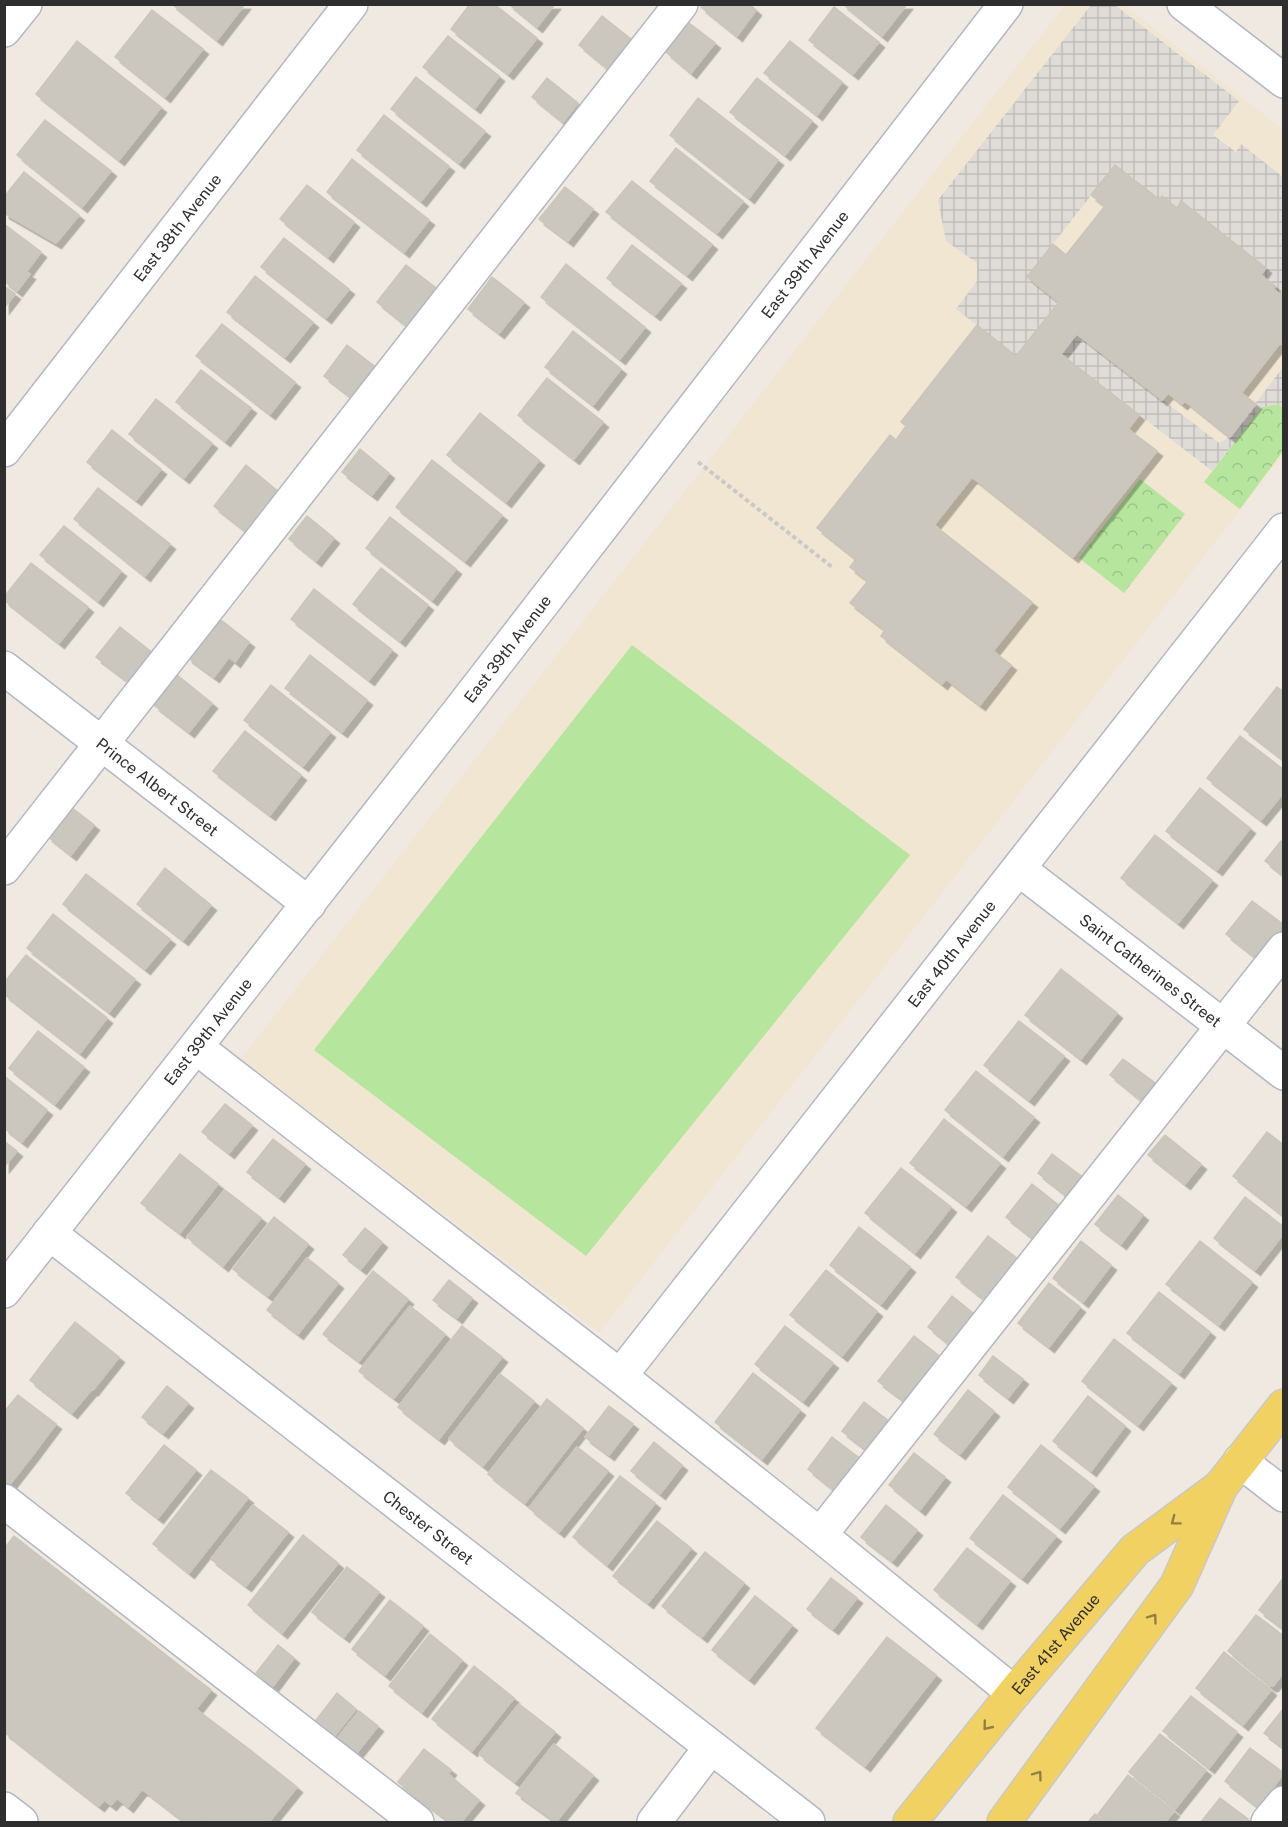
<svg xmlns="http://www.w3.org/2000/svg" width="1288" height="1827" viewBox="0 0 1288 1827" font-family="'Public Sans',sans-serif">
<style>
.education{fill:#f0e6d1}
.grass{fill:#b6e59e}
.park{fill:url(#park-crowns)}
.plaza{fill:url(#plaza-grid)}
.building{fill:#cbc7bf;stroke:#cbc5ba;stroke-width:1.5;filter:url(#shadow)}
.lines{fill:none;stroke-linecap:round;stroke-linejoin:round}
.minor-casing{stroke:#b4b7c1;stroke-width:36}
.major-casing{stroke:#c9c9c9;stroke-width:36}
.path{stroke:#c9c9c9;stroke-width:4;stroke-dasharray:4.5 3;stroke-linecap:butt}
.minor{stroke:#fff;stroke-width:33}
.major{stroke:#f2d163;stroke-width:33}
.oneway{stroke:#908048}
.labels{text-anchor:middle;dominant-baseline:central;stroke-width:5;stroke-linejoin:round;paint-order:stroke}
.street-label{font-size:16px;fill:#2e2e2e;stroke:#fff}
</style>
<defs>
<pattern id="park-crowns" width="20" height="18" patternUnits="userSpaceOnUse" patternTransform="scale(1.5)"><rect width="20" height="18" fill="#b6e59e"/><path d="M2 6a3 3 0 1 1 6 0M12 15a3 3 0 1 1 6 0" fill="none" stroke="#9dc588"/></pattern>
<pattern id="plaza-grid" width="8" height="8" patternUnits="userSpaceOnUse" patternTransform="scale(1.5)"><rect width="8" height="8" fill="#dfdcd8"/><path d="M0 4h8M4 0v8" fill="none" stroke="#c0bdba"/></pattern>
<filter id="shadow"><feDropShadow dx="5.5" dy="5.5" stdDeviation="0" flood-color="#0004"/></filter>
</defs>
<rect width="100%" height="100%" fill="#efe9e1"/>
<!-- education -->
<path class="education" d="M1065 5H1124L1283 130V455L599 1333 241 1059Z"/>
<!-- grass -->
<path class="grass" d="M632 645 910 855 586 1256 314 1050Z"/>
<!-- park -->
<path class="park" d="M1279 404 1283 408V451L1240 509 1204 482 1262 407Z
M1140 479 1185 514 1124 593 1079 558Z"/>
<!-- plaza -->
<path class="plaza" d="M1091 5H1115L1239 101 1213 135 1236 152 1241 144 1283 177V297L1273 289 1275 285 1261 275 1266 267 1182 202 1177 208 1163 197 1160 200 1115 165 1027 277 1059 302 1016 356 956 309 977 281V263L946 241 938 200Z
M1077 334 1219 443 1230 437 1283 367V408L1279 404 1262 407 1212 471 1061 354Z"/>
<!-- building -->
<path class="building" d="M172 4H245L217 40Z
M470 4H494L537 38 508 74 451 29Z
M509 4H555L537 27Z
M703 4H749L756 10 737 36 701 7Z
M843 4H907L882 36Z
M834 7 879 42 853 74 809 40Z
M152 10 203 49 165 97 115 57Z
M602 16 631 39 607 68 579 45Z
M689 23 715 43 691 73 666 52Z
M448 36 499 76 475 108 423 67Z
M77 41 161 107 119 160 36 94Z
M790 41 842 82 817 115 764 73Z
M416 77 485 131 459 163 391 109Z
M547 78 578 103 563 122 532 97Z
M757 78 812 121 785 155 730 112Z
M698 98 778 160 749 198 670 135Z
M384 115 449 166 421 201 357 150Z
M45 120 111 171 82 207 17 155Z
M676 148 743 201 717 233 650 181Z
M352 159 429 220 404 252 327 192Z
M1115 165 1160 200 1162 196 1177 208 1181 201 1266 268 1261 275 1275 286 1273 289 1284 297V346L1280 343 1241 393 1256 404 1230 437 1185 401 1182 404 1168 393 1162 400 1077 334 1083 326 1068 315 1071 312 1027 277 1053 244 1066 255 1105 206 1091 195Z
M24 172 79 215 56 243 4 213V197Z
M632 181 712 244 687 275 606 212Z
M307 185 354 222 328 257 280 219Z
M565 187 593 209 568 241 539 219Z
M4 224 41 252 26 272 30 274 17 291 4 281Z
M284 238 349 289 326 318 261 267Z
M632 245 681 283 655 315 607 278Z
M566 264 645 327 620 359 541 297Z
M406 265 436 288 407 326 377 302Z
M255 276 313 322 285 357 227 312Z
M492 277 524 302 499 333 468 309Z
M4 286 15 294 4 308Z
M1059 302 1071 312 1068 315 1083 326 1061 354 1139 415 1128 429 1157 451 1073 557 972 477 934 525 1032 602 993 651 1011 665 980 705 946 679 942 684 881 636 885 630 850 603 868 581 850 567 856 559 817 528 890 435 896 440 906 426 901 422 977 325 1016 356Z
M222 324 295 382 270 414 196 356Z
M573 331 621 369 593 405 545 367Z
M347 345 374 366 350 396 324 376Z
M201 370 251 408 225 441 176 402Z
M547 378 603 422 574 459 518 415Z
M156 399 212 443 184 478 129 434Z
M480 413 539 460 506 502 447 455Z
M112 430 161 469 136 500 87 462Z
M360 449 389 473 372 495 342 472Z
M432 460 502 515 465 561 396 507Z
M246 465 279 492 247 532 214 506Z
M98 488 170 544 145 576 74 519Z
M307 516 334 538 316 561 289 539Z
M390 517 456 569 432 600 366 548Z
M64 526 121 571 98 601 40 555Z
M31 563 88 607 59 643 4 600V597Z
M381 568 428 605 400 641 353 604Z
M314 589 392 650 369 680 291 619Z
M221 620 249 642 235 662 206 638Z
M120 627 153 653 129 682 96 657Z
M203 636 229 657 214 677 187 657Z
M310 655 367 700 342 732 285 688Z
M177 675 212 703 189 732 154 705Z
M271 685 330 732 303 766 244 720Z
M1277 687 1284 692V760L1244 729Z
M245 731 301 775 270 815 213 771Z
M1240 736 1284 770V792L1261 820 1207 778Z
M1200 788 1250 828 1217 870 1166 831Z
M71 807 94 825 71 855 47 836Z
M1155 835 1212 880 1178 923 1121 878Z
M1281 841 1284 843V876L1265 861Z
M165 868 211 905 183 940 137 904Z
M86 874 170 939 145 969 63 904Z
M1252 901 1284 925 1258 959 1226 934Z
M53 914 135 979 109 1012 27 948Z
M26 955 107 1018 80 1053 4 994V983Z
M1061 969 1117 1013 1081 1059 1025 1015Z
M1019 1021 1064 1056 1029 1100 984 1065Z
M38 1031 84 1067 55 1104 9 1068Z
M1123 1059 1155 1083 1141 1100 1110 1075Z
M976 1071 1034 1117 1003 1156 945 1110Z
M4 1076 47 1110 22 1142 4 1128Z
M225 1104 252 1125 229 1153 202 1132Z
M944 1119 1000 1163 966 1206 910 1163Z
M1267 1132 1284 1145V1216L1233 1176Z
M1165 1135 1201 1164 1185 1184 1148 1155Z
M273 1139 305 1164 279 1197 247 1172Z
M4 1141 17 1151 4 1167Z
M180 1154 218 1184 180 1233 141 1203Z
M1052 1154 1081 1176 1066 1195 1038 1173Z
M901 1168 951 1207 915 1253 865 1213Z
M1032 1184 1065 1210 1039 1243 1006 1217Z
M225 1190 261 1218 223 1266 187 1237Z
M1118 1195 1143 1215 1121 1244 1095 1224Z
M1245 1197 1284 1227V1233L1255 1270 1214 1238Z
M274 1217 308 1244 268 1296 233 1269Z
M859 1227 910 1267 881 1304 830 1265Z
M365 1228 382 1242 361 1269 343 1255Z
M988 1236 1022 1262 990 1304 956 1277Z
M1081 1241 1111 1265 1083 1302 1053 1278Z
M1200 1241 1252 1282 1219 1325 1166 1284Z
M307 1258 338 1283 298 1334 267 1310Z
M826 1270 877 1311 842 1356 790 1315Z
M373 1271 408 1299 359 1361 323 1334Z
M449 1280 472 1298 457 1318 433 1300Z
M1049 1283 1080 1307 1049 1347 1018 1323Z
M1159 1292 1210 1332 1179 1373 1127 1333Z
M952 1296 978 1317 954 1348 928 1327Z
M410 1306 445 1334 394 1398 359 1371Z
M75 1322 119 1357 93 1390 49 1355Z
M462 1326 502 1357 439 1439 398 1407Z
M785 1326 833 1363 803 1401 755 1364Z
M914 1336 947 1362 912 1407 878 1381Z
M1114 1339 1171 1383 1138 1425 1082 1381Z
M49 1355 92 1389 72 1413 30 1380Z
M993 1356 1023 1379 1008 1398 979 1375Z
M753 1373 800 1410 762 1459 715 1422Z
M500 1374 534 1401 483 1466 449 1439Z
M167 1386 188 1403 163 1433 142 1417Z
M968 1390 994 1411 960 1454 934 1434Z
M18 1395 56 1424 32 1456 4 1435V1412Z
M1088 1396 1125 1426 1091 1471 1053 1441Z
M547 1399 583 1428 525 1503 488 1474Z
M864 1402 890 1422 868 1451 842 1431Z
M609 1406 633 1424 609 1455 585 1437Z
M4 1435 32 1456 6 1489 4 1488Z
M832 1437 863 1461 838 1493 808 1469Z
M654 1442 682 1465 660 1494 631 1471Z
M164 1445 196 1470 158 1518 126 1493Z
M1041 1445 1094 1486 1060 1528 1008 1487Z
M577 1447 608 1471 559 1532 529 1508Z
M914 1453 945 1477 920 1510 889 1485Z
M211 1470 248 1498 189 1573 153 1544Z
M620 1476 655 1503 607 1565 573 1537Z
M1003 1495 1056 1536 1022 1578 970 1538Z
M253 1505 288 1532 246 1586 211 1559Z
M886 1505 917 1530 892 1561 861 1537Z
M657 1521 691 1548 648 1603 613 1576Z
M303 1535 338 1563 282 1633 248 1605Z
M14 1536 185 1670 86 1796 4 1732V1549Z
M967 1548 1010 1581 977 1624 934 1590Z
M705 1552 744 1583 702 1637 662 1606Z
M347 1567 379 1592 344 1637 312 1612Z
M1284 1577V1629L1259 1610Z
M831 1578 857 1598 833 1629 807 1609Z
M755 1596 792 1625 749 1679 712 1650Z
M390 1600 423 1626 385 1675 352 1649Z
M1256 1615 1284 1636V1672L1273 1686H1270L1228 1651Z
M430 1634 462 1660 422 1712 389 1686Z
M887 1637 936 1675 865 1766 816 1728Z
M278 1645 294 1658 273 1686 256 1673Z
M1224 1652 1271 1690 1243 1725 1196 1688Z
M474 1666 514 1698 472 1751 432 1719Z
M185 1670 211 1690 196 1709 254 1753 201 1822H185L142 1789 128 1807 117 1798 111 1805 104 1800 99 1806 86 1796Z
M337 1693 356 1709 332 1739 313 1724Z
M1191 1696 1237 1732 1209 1768 1163 1731Z
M519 1704 555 1732 515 1782 479 1754Z
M1284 1708V1748L1264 1733Z
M359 1711 378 1726 355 1755 336 1740Z
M1160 1734 1206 1770 1175 1809 1129 1772Z
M554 1744 593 1775 556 1822 516 1793Z
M1250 1748 1284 1773 1258 1807 1225 1781Z
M424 1749 451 1770 425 1803 398 1782Z
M254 1753 297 1787 269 1822H201Z
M448 1774 479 1800 461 1822H450L425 1803Z
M1128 1775 1174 1811 1165 1822H1109L1098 1814Z
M1220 1798 1248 1819 1246 1822H1201Z
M1095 1814 1106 1822H1088Z"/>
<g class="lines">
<!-- minor casing -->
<g class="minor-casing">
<g id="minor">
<path d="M1184 4 1284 81"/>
<path d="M4 30 25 4"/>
<path id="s1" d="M4 450 351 4"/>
<path id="s2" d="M4 668 309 904"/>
<path d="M4 868 681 4"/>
<path id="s3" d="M1019 869 1284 1073"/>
<path d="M196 1047 620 1376 820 1535 1014 1693"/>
<path id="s4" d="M49 1233 808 1822"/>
<path id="s5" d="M4 1291 460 710 1006 4"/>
<path id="s6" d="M620 1376 1284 530"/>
<path d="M1240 1461 1284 1495"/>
<path d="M4 1501 417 1822"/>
<path d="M820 1535 1284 949"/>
<path d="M4 1809 21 1822"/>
<path d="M654 1822 711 1747"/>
<path d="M1268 1822 1284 1803"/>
</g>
</g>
<!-- major casing -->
<g class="major-casing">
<g id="major">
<path id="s7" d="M910 1822 1014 1693 1135 1550 1220 1487"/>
<path d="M1004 1822 1177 1585 1221 1486 1284 1406"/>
</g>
</g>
<!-- path -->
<path class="path" d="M698 462 832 567"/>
<!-- minor -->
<use href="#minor" class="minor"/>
<!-- major -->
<use href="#major" class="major"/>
</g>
<!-- one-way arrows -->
<defs><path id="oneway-chevron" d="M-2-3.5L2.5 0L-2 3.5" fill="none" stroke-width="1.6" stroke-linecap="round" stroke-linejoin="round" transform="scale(1.5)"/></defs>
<g class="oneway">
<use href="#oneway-chevron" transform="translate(1175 1521) rotate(143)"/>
<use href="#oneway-chevron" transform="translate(1153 1618) rotate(-54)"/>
<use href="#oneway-chevron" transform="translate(987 1726) rotate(129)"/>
<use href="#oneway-chevron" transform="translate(1038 1775) rotate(-54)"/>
</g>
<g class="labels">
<!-- street labels -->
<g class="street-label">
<text stroke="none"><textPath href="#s1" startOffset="282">East 38th Avenue</textPath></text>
<text stroke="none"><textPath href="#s5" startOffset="1302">East 39th Avenue</textPath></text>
<text stroke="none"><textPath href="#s5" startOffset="816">East 39th Avenue</textPath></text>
<text stroke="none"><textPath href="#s2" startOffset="194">Prince Albert Street</textPath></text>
<text stroke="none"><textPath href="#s6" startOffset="537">East 40th Avenue</textPath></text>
<text stroke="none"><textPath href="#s3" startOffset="166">Saint Catherines Street</textPath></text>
<text stroke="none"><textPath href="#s5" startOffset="330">East 39th Avenue</textPath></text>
<text stroke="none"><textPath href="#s4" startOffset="480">Chester Street</textPath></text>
<text stroke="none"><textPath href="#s7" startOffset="230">East 41st Avenue</textPath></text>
</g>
</g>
<!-- border -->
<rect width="1288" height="1827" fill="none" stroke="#2e2e2e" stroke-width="12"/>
</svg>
